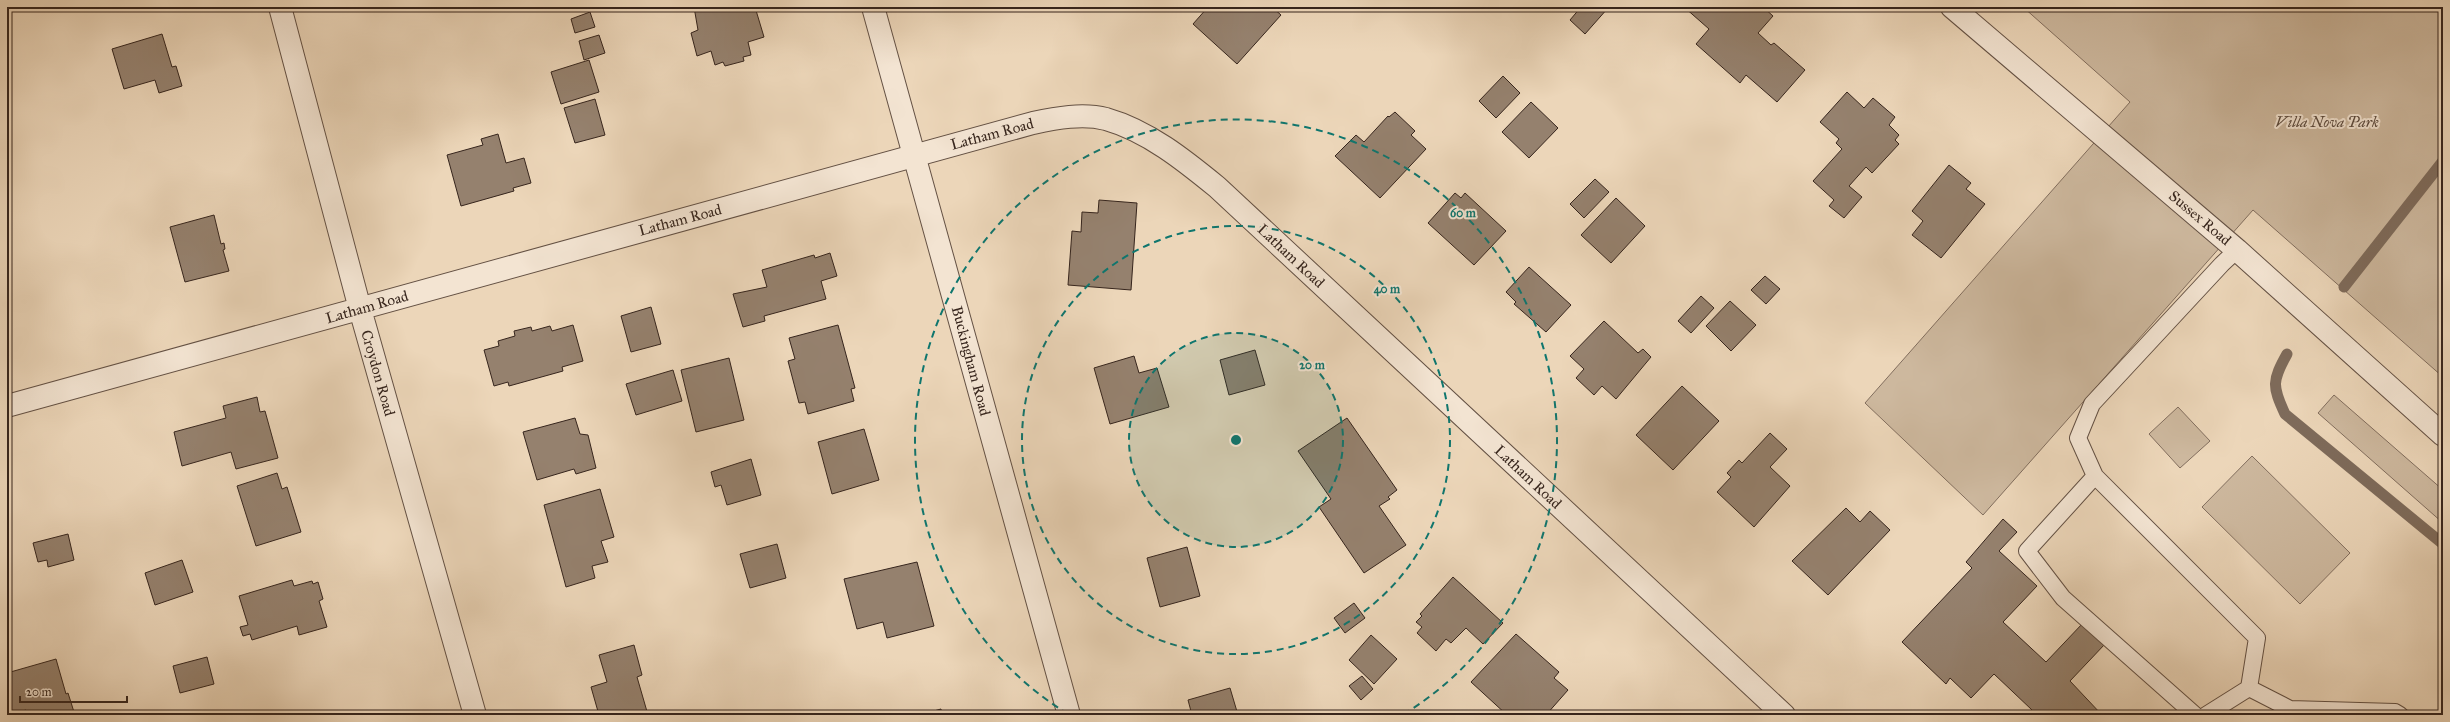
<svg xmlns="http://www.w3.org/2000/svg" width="2450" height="722" viewBox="0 0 2450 722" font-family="'IM FELL Great Primer',serif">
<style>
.green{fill:#cdb89e;stroke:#826e5e}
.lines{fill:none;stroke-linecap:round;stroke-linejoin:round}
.stream{stroke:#7e6b5b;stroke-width:11}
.building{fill:#95816e;stroke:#36251d}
.service-casing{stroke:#645144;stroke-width:18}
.minor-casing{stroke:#645144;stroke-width:24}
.tertiary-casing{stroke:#645144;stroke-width:24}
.service{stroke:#f3e4d2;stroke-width:16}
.minor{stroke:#f3e4d2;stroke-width:22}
.tertiary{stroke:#f3e4d2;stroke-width:22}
.ring{fill:none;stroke:#0f766e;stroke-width:2;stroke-dasharray:7 5}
.labels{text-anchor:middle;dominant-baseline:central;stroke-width:4;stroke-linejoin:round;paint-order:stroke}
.park-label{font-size:15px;font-style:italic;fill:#5c4a3d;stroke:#f3e4d2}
.street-label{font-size:15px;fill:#36251d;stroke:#f3e4d2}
.centre{fill:#0f766e;stroke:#f3e4d2;stroke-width:2}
.ring-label{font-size:12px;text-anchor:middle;font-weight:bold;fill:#0f766e;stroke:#f3e4d2;stroke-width:4;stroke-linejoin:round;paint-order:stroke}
</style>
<rect width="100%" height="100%" fill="#ecd6b9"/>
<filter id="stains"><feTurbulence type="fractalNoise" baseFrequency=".005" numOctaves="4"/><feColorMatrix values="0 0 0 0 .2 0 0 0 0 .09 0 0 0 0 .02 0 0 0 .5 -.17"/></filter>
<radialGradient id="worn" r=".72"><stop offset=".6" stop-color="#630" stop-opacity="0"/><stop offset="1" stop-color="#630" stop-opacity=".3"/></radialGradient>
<!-- green -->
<path class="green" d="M2023 7H2443V377L2253 210 1983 515 1865 403 2130 102Z
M2334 395 2443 490V523L2318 413Z
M2178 407 2210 441 2180 468 2149 434Z
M2252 456 2350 553 2300 604 2202 507Z"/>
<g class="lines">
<!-- stream -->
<path class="stream" d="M2344 287 2443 161
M2287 354C2272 381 2272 386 2285 414L2443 544"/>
</g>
<!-- building -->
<path class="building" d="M694 7H755L764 37 748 42 751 55 743 57 744 61 725 66 723 62 715 65 711 51 697 56 691 33 698 30Z
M1208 7H1219L1222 10 1225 7H1272L1281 15 1237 64 1193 24Z
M1581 7 1608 8 1585 34 1570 20Z
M1684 7H1763L1773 16 1758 33 1771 45 1774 43 1805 70 1777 102 1746 75 1740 83 1696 44 1709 29Z
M590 12 595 27 575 33 571 19Z
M162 34 172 67 176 66 182 86 159 93 155 80 124 89 112 49Z
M599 35 605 53 584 60 579 41Z
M589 60 599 92 561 104 551 72Z
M1503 76 1520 93 1496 118 1479 101Z
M1847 92 1864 108 1873 98 1895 117 1889 125 1899 135 1895 140 1899 144 1872 173 1866 167 1849 186 1862 197 1844 218 1829 206 1834 200 1813 181 1842 149 1836 143 1839 139 1820 122Z
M595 99 605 135 575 143 564 108Z
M1531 102 1558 128 1529 158 1502 132Z
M1395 112 1415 131 1411 135 1426 149 1380 198 1335 156 1356 135 1364 142 1388 116 1389 117Z
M498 134 506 163 524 158 531 183 513 188 514 191 461 206 447 155 483 145 481 139Z
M1949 165 1971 183 1966 189 1985 204 1941 258 1912 235 1923 221 1912 211Z
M1595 179 1609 192 1584 218 1570 204Z
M1455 193 1461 198 1465 193 1506 231 1474 265 1428 223Z
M1616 198 1645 226 1611 263 1581 235Z
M1099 200 1137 203 1131 290 1068 285 1072 231 1081 232 1082 212 1098 213Z
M214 215 221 244 224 243 225 249 223 250 229 271 185 282 170 227Z
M830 253 837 276 821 281 826 299 764 316 765 321 743 327 733 294 767 287 762 270 814 255 815 258Z
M1529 267 1571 305 1546 332 1514 304 1516 302 1506 292Z
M1765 276 1780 289 1766 304 1751 290Z
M1701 296 1714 308 1691 333 1678 321Z
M1730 301 1756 325 1731 351 1706 326Z
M651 307 661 344 631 352 621 316Z
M1604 321 1638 353 1643 349 1651 357 1616 399 1602 386 1594 395 1576 378 1584 369 1570 356Z
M573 325 583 361 562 367 563 371 509 386 508 382 494 386 484 350 499 346 498 341 515 336 514 331 531 327 532 331 550 326 552 331Z
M838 325 855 388 851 389 854 401 808 414 805 402 799 403 788 361 795 359 789 338Z
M1255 350 1265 385 1229 395 1220 360Z
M1134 356 1139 373 1157 368 1169 407 1110 424 1094 368Z
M729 358 744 420 696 432 681 370Z
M673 370 682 401 636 415 626 384Z
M1682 386 1719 421 1673 470 1636 435Z
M257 397 260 412 265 411 278 458 236 469 231 452 182 466 174 432 226 418 223 406Z
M575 418 580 434 588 435 596 468 576 474 574 469 537 480 523 432Z
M1347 418 1397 490 1388 497 1390 499 1379 506 1406 545 1364 573 1319 507 1331 499 1298 451Z
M864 429 879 480 832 494 818 442Z
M1770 433 1787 449 1770 467 1790 486 1754 527 1717 492 1731 477 1727 473 1739 460 1742 463Z
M751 459 761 495 727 505 721 485 715 487 711 472Z
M277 473 282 489 287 487 301 532 256 546 237 486Z
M600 489 614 537 601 541 608 562 592 566 595 578 566 587 544 505Z
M1846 508 1860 522 1870 511 1890 530 1828 595 1792 561Z
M2003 519 2017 532 1999 551 2037 586 2003 622 2046 662 2083 623 2105 644 2070 681 2102 715H2028L2032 710 1994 674 1971 698 1950 678 1946 684 1902 642 1972 568 1966 562Z
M68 534 74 560 48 567 47 560 38 562 33 543Z
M777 544 786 578 750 588 740 554Z
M1187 547 1200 596 1160 607 1147 558Z
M182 560 193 592 155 605 145 573Z
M917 562 934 626 887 638 883 622 857 629 844 579Z
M1453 577 1503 623 1483 644 1466 628 1451 643 1446 639 1436 651 1417 633 1422 627 1416 622 1422 616 1420 614Z
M292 580 294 586 312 581 313 584 318 582 323 599 319 601 327 627 299 635 297 626 252 640 250 634 243 636 240 627 248 625 239 596Z
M1354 603 1365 618 1345 633 1334 618Z
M1516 634 1559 672 1554 678 1568 690 1546 715H1507L1471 682Z
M1371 635 1397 659 1374 684 1349 660Z
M634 645 642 675 637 677 648 715H599L591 687 607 682 599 655Z
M207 657 214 684 180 693 173 666Z
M56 659 66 694 68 693 74 712 77 711 78 715H28L26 710 7 715V673Z
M1362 676 1373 689 1361 700 1349 686Z
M1230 688 1238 715H1192L1188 700Z
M941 709 942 715H919Z"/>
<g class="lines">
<!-- service casing -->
<g class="service-casing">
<path id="service" d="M2237 250 2222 264 2092 404 2078 438 2095 476 2257 638 2249 688 2290 709 2395 712 2400 715
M2095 476 2027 551 2063 598 2195 715
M2206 715 2249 688"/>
</g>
<!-- minor casing -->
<g class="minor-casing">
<path id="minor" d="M280 7 360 309 475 715
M1952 7 2237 250 2443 435
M7 406 1033 123C1056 118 1083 113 1106 119 1148 131 1184 160 1217 187L1784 715"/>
</g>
<!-- tertiary casing -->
<g class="tertiary-casing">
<path id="tertiary" d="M873 7 1069 715"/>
</g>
<!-- service -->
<use href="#service" class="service"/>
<!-- minor -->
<use href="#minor" class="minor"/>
<!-- tertiary -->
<use href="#tertiary" class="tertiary"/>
</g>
<!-- distance rings -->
<circle cx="1236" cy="440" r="107" fill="#0f766e" fill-opacity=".12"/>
<g class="ring">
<circle cx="1236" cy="440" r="107"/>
<circle cx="1236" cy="440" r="214"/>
<path d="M1068 714A321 321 0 1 1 1404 714"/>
</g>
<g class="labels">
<!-- park labels -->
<g class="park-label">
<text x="2327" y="122">Villa Nova Park</text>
</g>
<!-- street labels -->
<g class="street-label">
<text transform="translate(992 134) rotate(-15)">Latham Road</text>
<text transform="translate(2200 218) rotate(40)">Sussex Road</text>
<text transform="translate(680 220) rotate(-15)">Latham Road</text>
<text transform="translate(1291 256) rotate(43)">Latham Road</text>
<text transform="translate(367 307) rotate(-16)">Latham Road</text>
<text transform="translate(971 361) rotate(75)">Buckingham Road</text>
<text transform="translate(378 373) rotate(74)">Croydon Road</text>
<text transform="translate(1528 477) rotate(43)">Latham Road</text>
</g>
</g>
<circle cx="1236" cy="440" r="6" class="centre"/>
<g class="ring-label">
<text x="1463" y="217">60 m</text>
<text x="1387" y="293">40 m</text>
<text x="1312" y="369">20 m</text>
</g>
<!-- margin -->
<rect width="2450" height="722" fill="none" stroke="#ecd6b9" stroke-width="24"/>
<rect x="8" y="8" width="2434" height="706" fill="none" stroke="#36251d" stroke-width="2"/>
<rect x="12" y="12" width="2426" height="698" fill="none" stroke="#36251d"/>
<!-- scale -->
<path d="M20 696v6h107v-6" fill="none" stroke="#36251d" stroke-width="2"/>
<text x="26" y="696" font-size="12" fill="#36251d" stroke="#f3e4d2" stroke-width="3" paint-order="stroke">20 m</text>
<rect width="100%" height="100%" filter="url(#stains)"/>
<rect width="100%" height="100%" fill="url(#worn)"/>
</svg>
